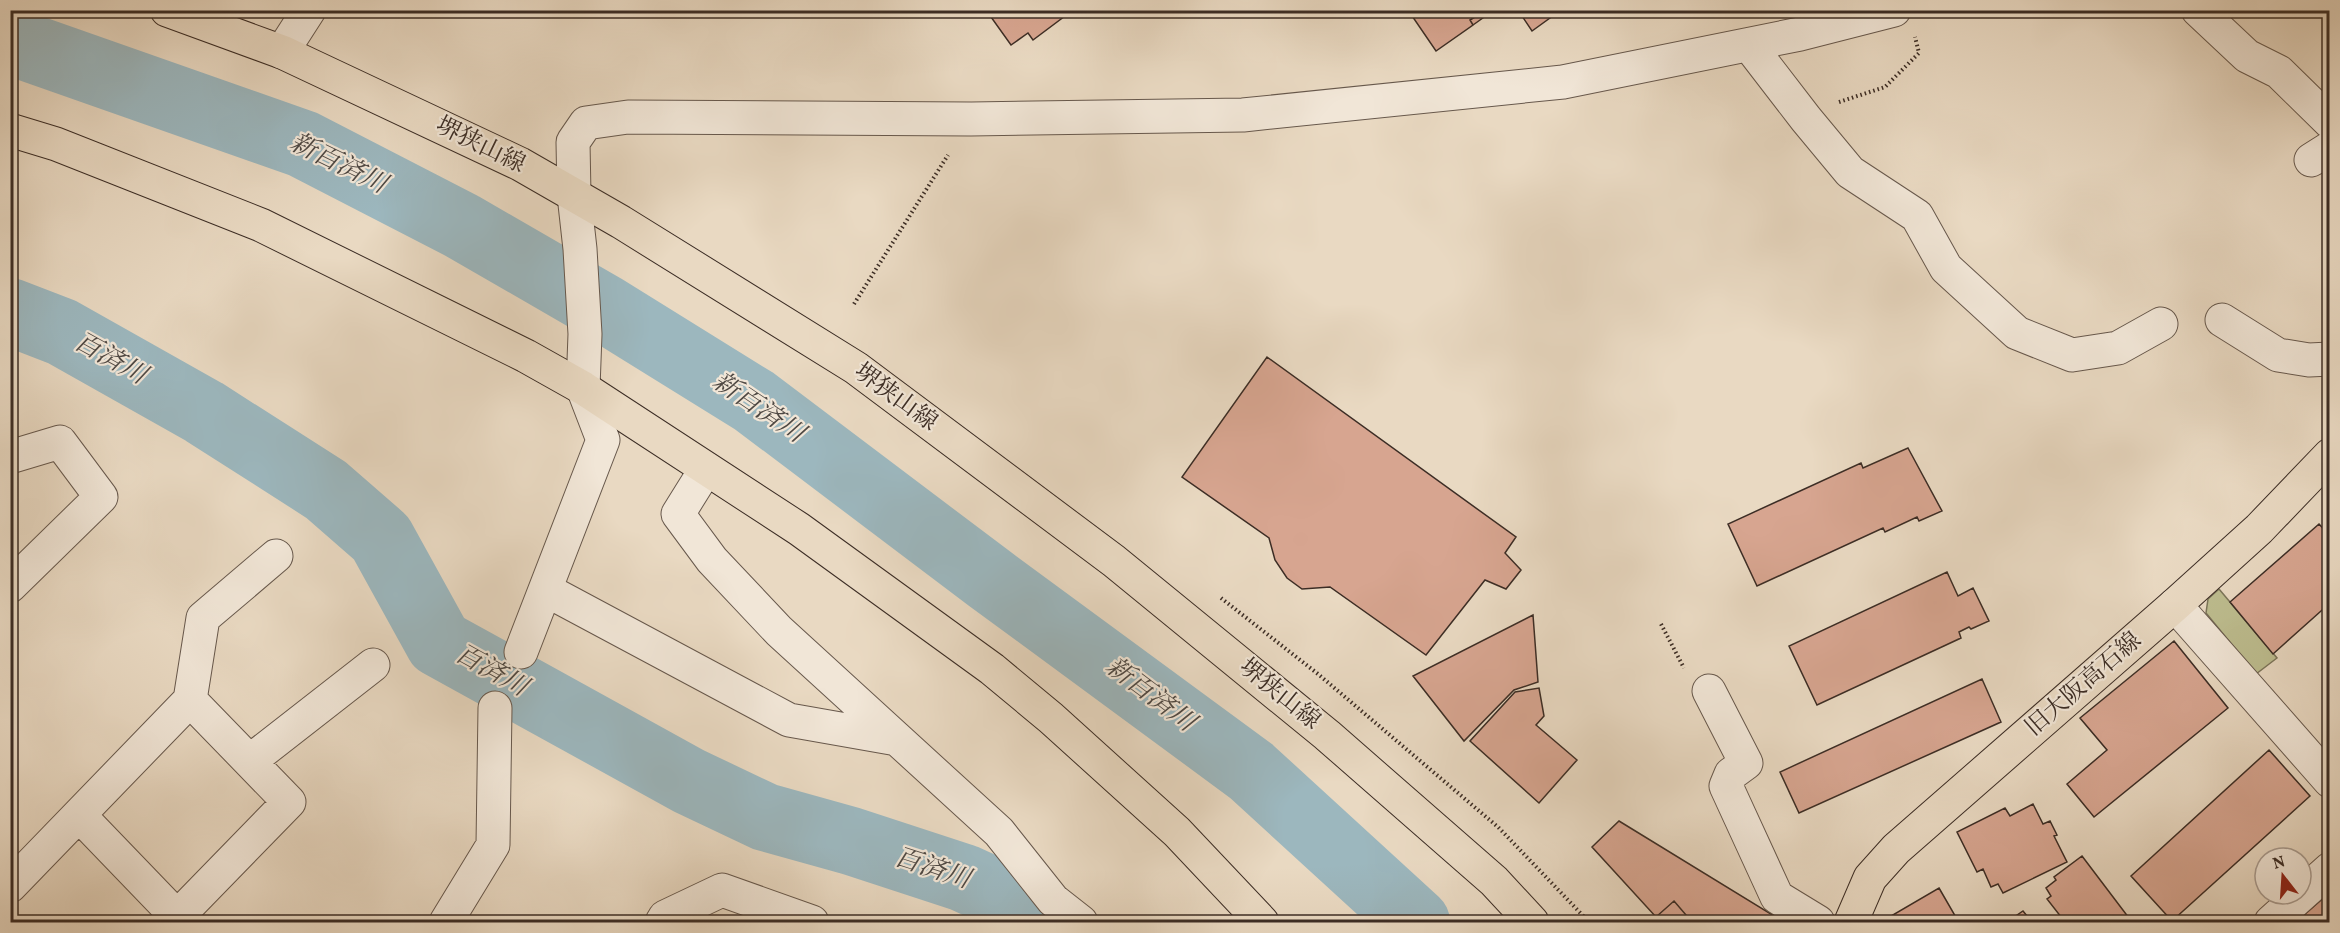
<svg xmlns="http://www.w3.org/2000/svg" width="2340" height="933" viewBox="0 0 2340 933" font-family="Vollkorn,'Noto Serif JP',serif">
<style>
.green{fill:#bdbd8f;stroke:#7c755a;stroke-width:1.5}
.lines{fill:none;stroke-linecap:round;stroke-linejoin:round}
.river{stroke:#9cb7be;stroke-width:68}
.building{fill:#d7a590;stroke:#3c2d25;stroke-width:1.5}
.minor-casing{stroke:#67584c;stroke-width:35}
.major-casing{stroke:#3c2d25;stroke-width:35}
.path{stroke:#3c2d25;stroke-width:4;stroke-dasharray:1.5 3;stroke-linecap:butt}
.minor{stroke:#f1e6d7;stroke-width:33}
.major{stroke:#e9d9c2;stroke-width:33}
.labels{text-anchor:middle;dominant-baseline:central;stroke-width:4.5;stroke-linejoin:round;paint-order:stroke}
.street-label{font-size:24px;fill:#3c2d25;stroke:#f1e6d7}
.water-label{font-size:26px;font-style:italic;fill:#4f4944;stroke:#f1e6d7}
</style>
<rect width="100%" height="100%" fill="#e9d9c2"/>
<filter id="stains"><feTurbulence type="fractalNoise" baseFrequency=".00333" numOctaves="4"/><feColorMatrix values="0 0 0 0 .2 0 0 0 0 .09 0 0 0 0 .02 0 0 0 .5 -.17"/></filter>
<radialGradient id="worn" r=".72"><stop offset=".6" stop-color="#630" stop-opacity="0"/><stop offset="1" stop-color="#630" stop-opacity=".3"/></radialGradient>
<!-- green -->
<path class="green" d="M2219 589 2277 658 2256 674 2206 613 2208 599Z"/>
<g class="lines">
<!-- river -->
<path class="river" d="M10 41 303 144 462 226 604 308 754 401 990 579 1251 771 1416 922
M10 312 62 332 204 412 326 490 381 538 439 643 689 781 765 817 851 841 964 878 1036 911 1048 922"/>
</g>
<!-- building -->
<path class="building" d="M986 10H1073L1033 40 1028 33 1011 45Z
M1408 10H1470L1475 17 1470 20 1473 25 1436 51Z
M1470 10H1494L1473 25 1470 20 1475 17Z
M1518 10H1561L1532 31Z
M1267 357 1516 537 1505 553 1521 570 1506 589 1485 580 1426 655 1330 587 1302 589 1287 578 1275 560 1269 538 1182 477Z
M1908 448 1942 511 1919 521 1917 517 1885 532 1883 528 1757 586 1728 524 1861 463 1863 468Z
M2319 524 2330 536V603L2273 654 2230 602Z
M1947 572 1958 596 1973 588 1989 621 1971 629 1969 627 1959 632 1961 638 1817 705 1789 646Z
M1533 615 1538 682 1514 690 1464 741 1413 676Z
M2174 641 2228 708 2094 817 2067 784 2107 750 2080 718Z
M1982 679 2001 722 1799 813 1780 772Z
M1539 688 1544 716 1536 725 1577 760 1539 803 1470 741 1515 692Z
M2269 750 2310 796 2172 921 2131 876Z
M2033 804 2043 824 2050 821 2057 835 2054 836 2067 862 2003 893 1998 884 1991 887 1983 869 1977 872 1957 832 2005 808 2010 816Z
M1619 821 1784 922H1692L1674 901 1656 917 1592 847Z
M2082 856 2132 922H2065L2047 899 2051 896 2046 888 2056 880 2054 877Z
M1939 888 1957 919 1949 922H1894L1891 916Z
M2328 894 2330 896V922H2296Z
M1674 901 1692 922H1649L1656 917Z
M2023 911 2032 922H2007Z"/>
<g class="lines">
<!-- minor casing -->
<g class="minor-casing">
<path id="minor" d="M2198 10 2247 56 2279 72 2330 122
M1749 45 1806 119 1850 172 1917 216 1946 268 2017 333 2072 355 2118 348 2161 324
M282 52 309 10
M2311 160 2330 148
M2222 320 2278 355 2309 360 2330 359
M10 457 60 442 101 497 10 586
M706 469 678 514 712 560 779 631 999 832 1053 900 1081 922
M546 590 789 720 897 739
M2175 605 2330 781
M521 652 603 440 583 388 585 334 580 249 574 195 573 142 586 123 628 117 971 119 1243 115 1563 82 1800 34 1894 10
M1709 691 1746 763 1731 774 1726 786 1777 897 1818 922
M250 761 373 665
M79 815 182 922
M10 886 190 700 203 618 276 556
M177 917 289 802 190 700
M446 922 493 845 495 708
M662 922 665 917 722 890 812 922
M2271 922 2330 869"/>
</g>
<!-- major casing -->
<g class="major-casing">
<path id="major" d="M167 10 282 52 520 164 621 222 856 368 1114 561 1327 735 1494 881 1532 922
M10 130 56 144 261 225 526 356 583 388 799 529 992 669 1051 718 1177 832 1262 922
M1851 922 1870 878 1896 849 2175 605 2259 529 2330 455"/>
</g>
<!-- path -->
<path class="path" d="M1839 102 1885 87 1919 53 1915 37
M854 304 948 155
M1221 598 1318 674 1498 827 1589 922
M1661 624 1684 668"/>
<!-- minor -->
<use href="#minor" class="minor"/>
<!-- major -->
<use href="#major" class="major"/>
</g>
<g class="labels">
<!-- street labels -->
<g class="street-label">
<text transform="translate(480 146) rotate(26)">堺狭山線</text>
<text transform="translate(895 398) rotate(36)">堺狭山線</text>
<text transform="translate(2084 685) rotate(-41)">旧大阪高石線</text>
<text transform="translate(1279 695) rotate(39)">堺狭山線</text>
</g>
<!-- water labels -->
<g class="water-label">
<text transform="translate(338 164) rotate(26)">新百済川</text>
<text transform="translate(110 359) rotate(29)">百済川</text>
<text transform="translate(758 408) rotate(34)">新百済川</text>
<text transform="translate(491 671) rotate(29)">百済川</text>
<text transform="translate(1150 695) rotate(37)">新百済川</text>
<text transform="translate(932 869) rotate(18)">百済川</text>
</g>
</g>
<!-- margin -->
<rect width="2340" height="933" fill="none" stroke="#e9d9c2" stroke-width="36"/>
<rect x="12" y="12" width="2316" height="909" fill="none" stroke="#3c2d25" stroke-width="3"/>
<rect x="18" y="18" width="2304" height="897" fill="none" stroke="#3c2d25" stroke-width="1.5"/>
<!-- north arrow -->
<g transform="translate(2283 876) rotate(343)"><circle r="28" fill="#f1e6d7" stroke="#a99c90" stroke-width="1.5"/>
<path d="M0-4.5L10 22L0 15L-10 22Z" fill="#8f2418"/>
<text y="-9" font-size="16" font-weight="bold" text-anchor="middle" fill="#3c2d25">N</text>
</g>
<rect width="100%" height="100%" filter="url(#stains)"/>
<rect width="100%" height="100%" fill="url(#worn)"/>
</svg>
